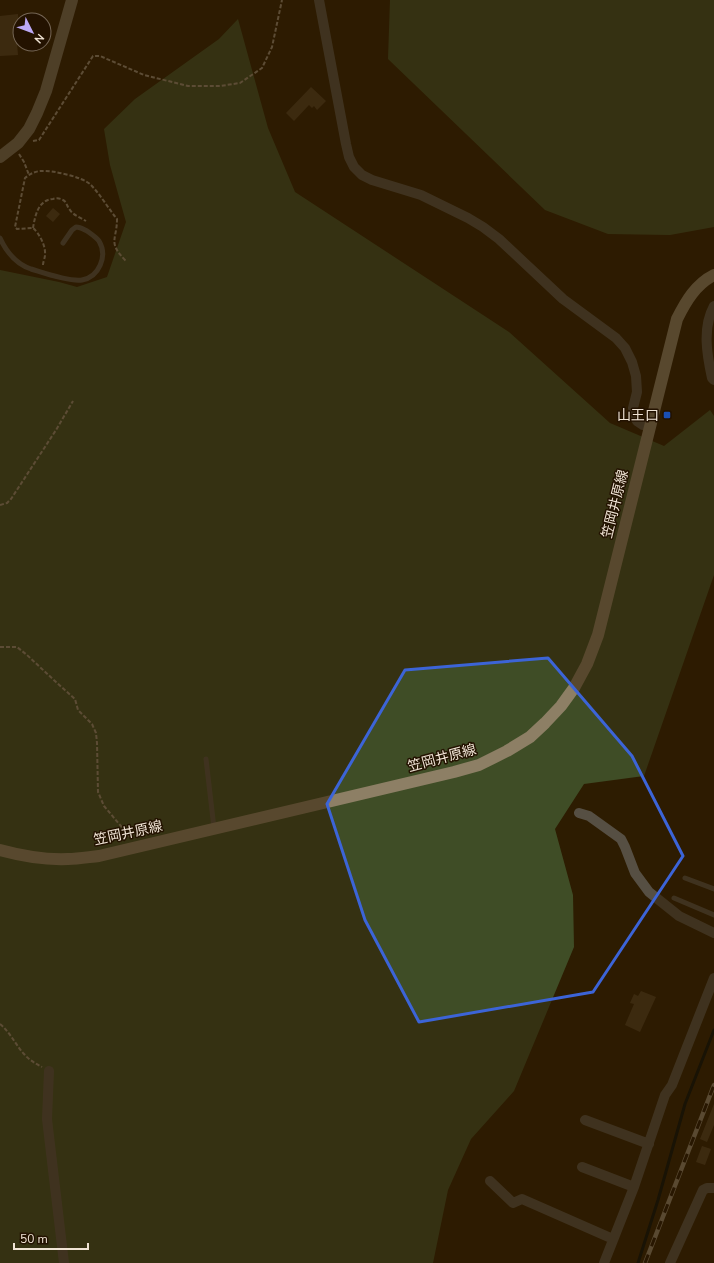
<svg xmlns="http://www.w3.org/2000/svg" width="714" height="1263" viewBox="0 0 714 1263" font-family="'Nunito Sans','Noto Sans JP',sans-serif">
<style>
.forest{fill:#3f4d26}
.lines{fill:none;stroke-linecap:round;stroke-linejoin:round}
.stream{stroke:#000909;stroke-width:3}
.building{fill:#4f3c21}
.path{stroke:#968773;stroke-width:2;stroke-dasharray:4 2;stroke-linecap:butt}
.lane{stroke:#564f43;stroke-width:5}
.street{stroke:#564f43;stroke-width:10}
.secondary{stroke:#756a56;stroke-width:12}
.primary{stroke:#8d7f65;stroke-width:12}
.rail-casing{stroke:#8e806b;stroke-width:4.5}
.rail{stroke:#231200;stroke-width:3;stroke-dasharray:9;stroke-linecap:butt}
.marked{fill:none;stroke:#3c64d7;stroke-width:3;stroke-linejoin:round}
.transit-dot{fill:#1a4fb4;stroke:#231200;stroke-width:1.5}
.labels{text-anchor:middle;dominant-baseline:central;stroke-width:3;stroke-linejoin:round;paint-order:stroke}
.poi-label{font-size:14px;fill:#efe3d4;stroke:#231200;text-anchor:end}
.street-label{font-size:14px;fill:#efe3d4;stroke:#231200}
</style>
<rect width="100%" height="100%" fill="#2d1c01"/>
<!-- forest -->
<path class="forest" d="M390 0H714V227L670 235 608 234 545 210 388 59Z
M238 19 268 128 295 192 509 332 610 423 664 446 710 410 714 416V575L644 776 584 784 555 829 573 895 574 947 514 1091 471 1139 448 1190 433 1263H0V270L59 282 77 287 107 277 126 222 110 165 104 129 135 99 219 39Z"/>
<g class="lines">
<!-- stream -->
<path class="stream" d="M638 1263 658 1200 685 1104 714 1030"/>
</g>
<!-- building -->
<path class="building" d="M18 14 19 31H16L18 55 0 56V16Z
M311 87 326 101 317 110 314 106 312 108 309 105 294 121 286 113Z
M53 208 60 214 53 222 46 216Z
M641 991 656 997 640 1032 625 1025 634 1004 630 1003 634 994 638 996Z
M714 1104V1125L707 1142 700 1139Z
M702 1146 711 1149 705 1165 696 1162Z"/>
<g class="lines">
<!-- path -->
<path class="path" d="M33 141 39 140 93 56H100L144 75 188 86H220L240 83 262 68 272 47 282 0
M19 154 24 162 29 175
M33 228C35 216 38 200 53 199 56 198 60 198 63 200 67 202 67 207 70 210 73 215 81 218 86 221
M43 265C43 262 45 258 45 255 46 246 39 233 33 228L17 229 15 227 25 178C30 174 35 171 42 171 52 170 82 177 90 184 100 194 108 208 117 219 117 240 107 242 126 261
M0 505 7 503 11 499 56 430 73 401
M0 647H17L27 655 56 682 75 699 78 710 92 724 96 733 97 743 98 792 104 806 131 838
M0 1024C10 1032 15 1044 24 1054 29 1060 35 1063 42 1067"/>
<!-- lane -->
<path class="lane" d="M0 238C6 251 16 264 31 269 44 273 69 282 82 280 99 277 108 256 99 241 96 237 91 234 87 231 83 229 80 227 76 227L72 230 63 243
M206 759 214 828
M685 878 714 889
M674 898 714 915"/>
<!-- street -->
<path class="street" d="M319 0 346 144 349 157 354 167 362 175 372 180 421 195 468 218 483 227 499 239 563 299 616 338 625 348 632 362 636 376 637 392 633 408 634 415 637 421 643 425 650 427
M714 306C702 328 707 355 712 378L714 380
M579 813 589 816 621 839 625 847 635 873 649 892 679 916 714 933
M49 1071 47 1119 64 1263
M585 1120 649 1144
M582 1167 634 1187
M490 1181 513 1203 522 1199 613 1239
M604 1263 634 1187 665 1095 672 1085 714 978
M670 1263 703 1190 707 1188H714"/>
<!-- secondary -->
<path class="secondary" d="M0 157 18 143 29 129 37 113 46 91 72 0"/>
<!-- primary -->
<path class="primary" d="M0 850C22 856 45 860 68 859 78 859 89 857 99 856L454 772 479 765 507 751 530 737 545 723 561 706 574 688 587 664 598 635 677 319C686 301 696 284 714 275"/>
<!-- rail casing -->
<g class="rail-casing">
<path id="rail" d="M645 1263 714 1085"/>
</g>
<!-- rail -->
<use href="#rail" class="rail"/>
</g>
<!-- marked area -->
<path d="M0 0H714V1263H0ZM548 658 632 756 683 856 593 992 419 1022 365 920 327 804 405 670Z" fill="#2d1c01" fill-opacity=".55" fill-rule="evenodd"/>
<path class="marked" d="M548 658 632 756 683 856 593 992 419 1022 365 920 327 804 405 670Z"/>
<!-- markers -->
<rect class="transit-dot" x="663" y="411" width="8" height="8" rx="2"/>
<g class="labels">
<!-- poi labels -->
<g class="poi-label">
<text x="659" y="415">山王口</text>
</g>
<!-- street labels -->
<g class="street-label">
<text transform="translate(615 504) rotate(-76)">笠岡井原線</text>
<text transform="translate(442 758) rotate(-15)">笠岡井原線</text>
<text transform="translate(128 833) rotate(-12)">笠岡井原線</text>
</g>
</g>
<!-- north arrow -->
<g transform="translate(32 32) rotate(132)"><circle r="19" fill="#231200" stroke="#756655"/>
<path d="M0-3L7 15L0 10L-7 15Z" fill="#bca9f5"/>
<text y="-6" font-size="11" font-weight="bold" text-anchor="middle" fill="#efe3d4">N</text>
</g>
<!-- scale -->
<path d="M14 1243v6h74v-6" fill="none" stroke="#efe3d4" stroke-width="2"/>
<text x="20" y="1243" font-size="12" fill="#efe3d4" stroke="#231200" stroke-width="3" paint-order="stroke">50 m</text>
</svg>
